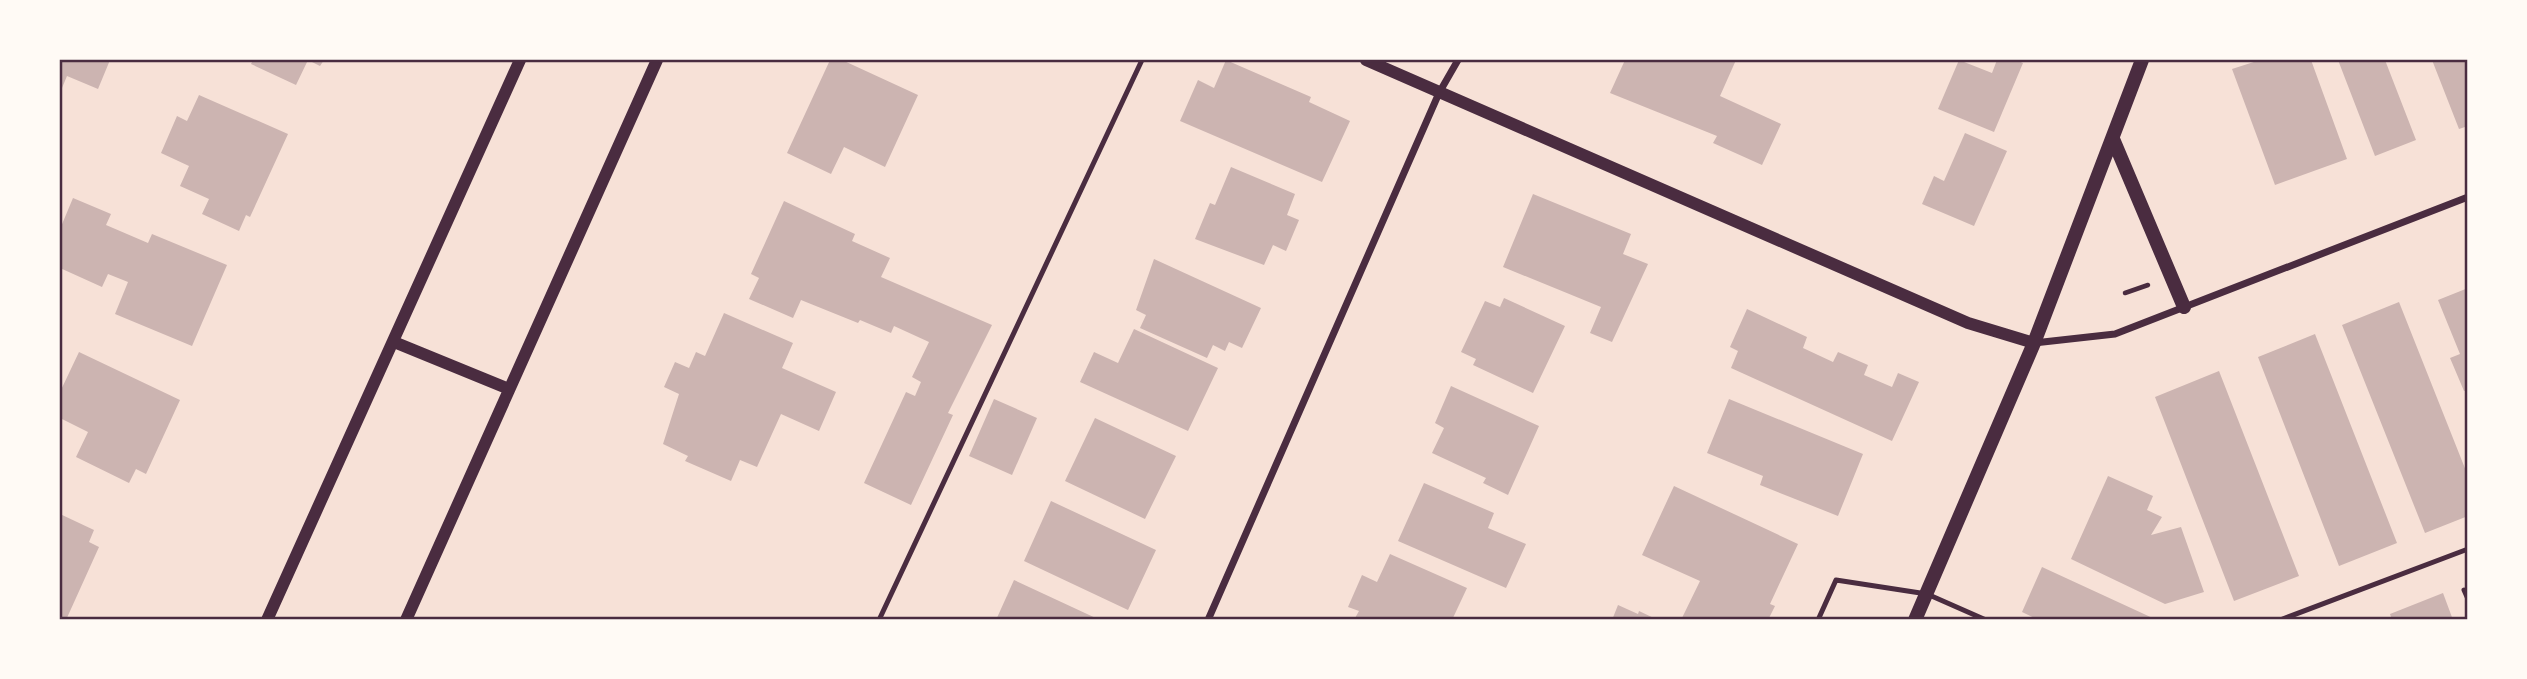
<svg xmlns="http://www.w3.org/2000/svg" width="2527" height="679" viewBox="0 0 2527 679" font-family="'Varela Round',sans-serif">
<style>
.building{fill:#ccb4b1}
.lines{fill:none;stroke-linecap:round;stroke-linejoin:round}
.path{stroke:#4a2c40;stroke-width:4.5}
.service{stroke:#4a2c40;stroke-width:5}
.minor{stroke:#4a2c40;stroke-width:7}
.tertiary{stroke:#4a2c40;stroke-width:12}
.secondary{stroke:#4a2c40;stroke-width:14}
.neatline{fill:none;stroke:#4a2c40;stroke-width:2.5}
</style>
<rect width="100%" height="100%" fill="#f7e1d7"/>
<!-- building -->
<path class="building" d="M60 60H110L98 89 67 76 62 88 60 87Z
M253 60H324L320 66 308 60 296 85 251 64Z
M830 60H842L918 95 885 167 844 147 831 174 787 153Z
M1226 60 1311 97 1309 102 1350 121 1322 182 1180 121 1198 80 1214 88Z
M1625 60H1736L1720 96 1781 124 1762 165 1713 143 1717 136 1610 93Z
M1959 60 1992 73 1997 60H2016L2023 63 1994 132 1938 109Z
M2260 60H2311L2347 159 2275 185 2232 69Z
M2338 60H2385L2416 140 2375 156Z
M2432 60H2468V126L2459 129Z
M199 95 288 134 250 217 246 215 239 231 202 214 209 199 180 186 189 166 161 153 177 116 187 121Z
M1965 133 2007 151 1974 226 1922 204 1934 176 1944 181Z
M1231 167 1295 194 1287 215 1299 220 1286 251 1273 245 1264 265 1195 239 1210 203 1215 205Z
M1533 194 1631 234 1623 254 1648 264 1612 342 1590 333 1601 307 1503 267Z
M73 198 111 214 106 225 148 243 152 234 227 265 192 346 115 314 128 282 108 274 102 287 60 268V229Z
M784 201 855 234 852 241 890 258 881 277 992 325 948 413 953 415 911 505 864 483 906 392 915 396 921 382 912 377 929 342 894 326 891 333 860 320 858 323 801 300 793 318 749 299 759 278 751 274Z
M1154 259 1261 308 1242 348 1229 342 1225 351 1213 345 1207 358 1140 328 1146 315 1136 310Z
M2468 288V390L2464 391 2450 358 2460 354 2438 300Z
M1504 298 1565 326 1533 393 1473 365 1476 359 1461 352 1485 301 1500 307Z
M2399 302 2468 476V516L2425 533 2342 325Z
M1747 309 1807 337 1803 348 1833 362 1838 352 1868 365 1864 375 1892 387 1898 373 1919 382 1892 441 1731 368 1738 351 1730 347Z
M724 313 793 343 782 368 836 392 819 431 781 414 757 467 740 460 731 481 685 461 688 456 663 444 679 394 664 387 675 362 689 368 696 352 705 356Z
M1134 329 1218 368 1188 431 1080 382 1094 352 1118 363Z
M2315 334 2397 543 2339 566 2258 357Z
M79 352 180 400 146 474 136 469 129 483 76 457 88 432 60 418V392Z
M2219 371 2299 576 2234 601 2155 397Z
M1451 386 1539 426 1508 495 1483 483 1486 478 1432 453 1444 428 1435 423Z
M994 399 1037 418 1012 475 969 456Z
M1729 399 1863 454 1838 516 1760 485 1763 476 1707 453Z
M1095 418 1176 456 1145 519 1065 481Z
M2108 476 2153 496 2147 510 2162 517 2151 535 2181 527 2204 592 2165 604 2071 559Z
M1424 483 1494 513 1488 528 1526 544 1506 588 1398 541Z
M1674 486 1798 544 1770 604 1775 606 1768 620H1681L1700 581 1642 555Z
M1051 501 1156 550 1128 610 1024 561Z
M60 514 94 530 89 542 99 547 66 620H60Z
M1390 554 1467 588 1452 620 1355 618 1359 611 1348 607 1362 575 1377 582Z
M2042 567 2157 620H2039L2022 612Z
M1014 580 1100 620H996Z
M2443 593 2453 620H2392L2390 614Z
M1618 605 1638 614 1639 611 1658 620H1612Z"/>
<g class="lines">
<!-- path -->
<path class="path" d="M2125 293 2148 285"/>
<!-- service -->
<path class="service" d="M2464 590 2468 599
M879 620 1142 60
M1818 620 1836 580 1927 594 1986 620
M2280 620 2468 549"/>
<!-- minor -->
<path class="minor" d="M2034 343 2115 334 2468 197
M1208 620 1439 93 1458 60"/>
<!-- tertiary -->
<path class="tertiary" d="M1366 60 1968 323 2034 343
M394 342 509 389
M267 620 520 60
M406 620 657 60"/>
<!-- secondary -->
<path class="secondary" d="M2113 139 2184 307
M1915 620 2034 343 2142 60"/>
</g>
<!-- border -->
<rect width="2527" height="679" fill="none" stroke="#fffaf5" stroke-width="122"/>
<rect x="61" y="61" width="2405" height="557" class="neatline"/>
</svg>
